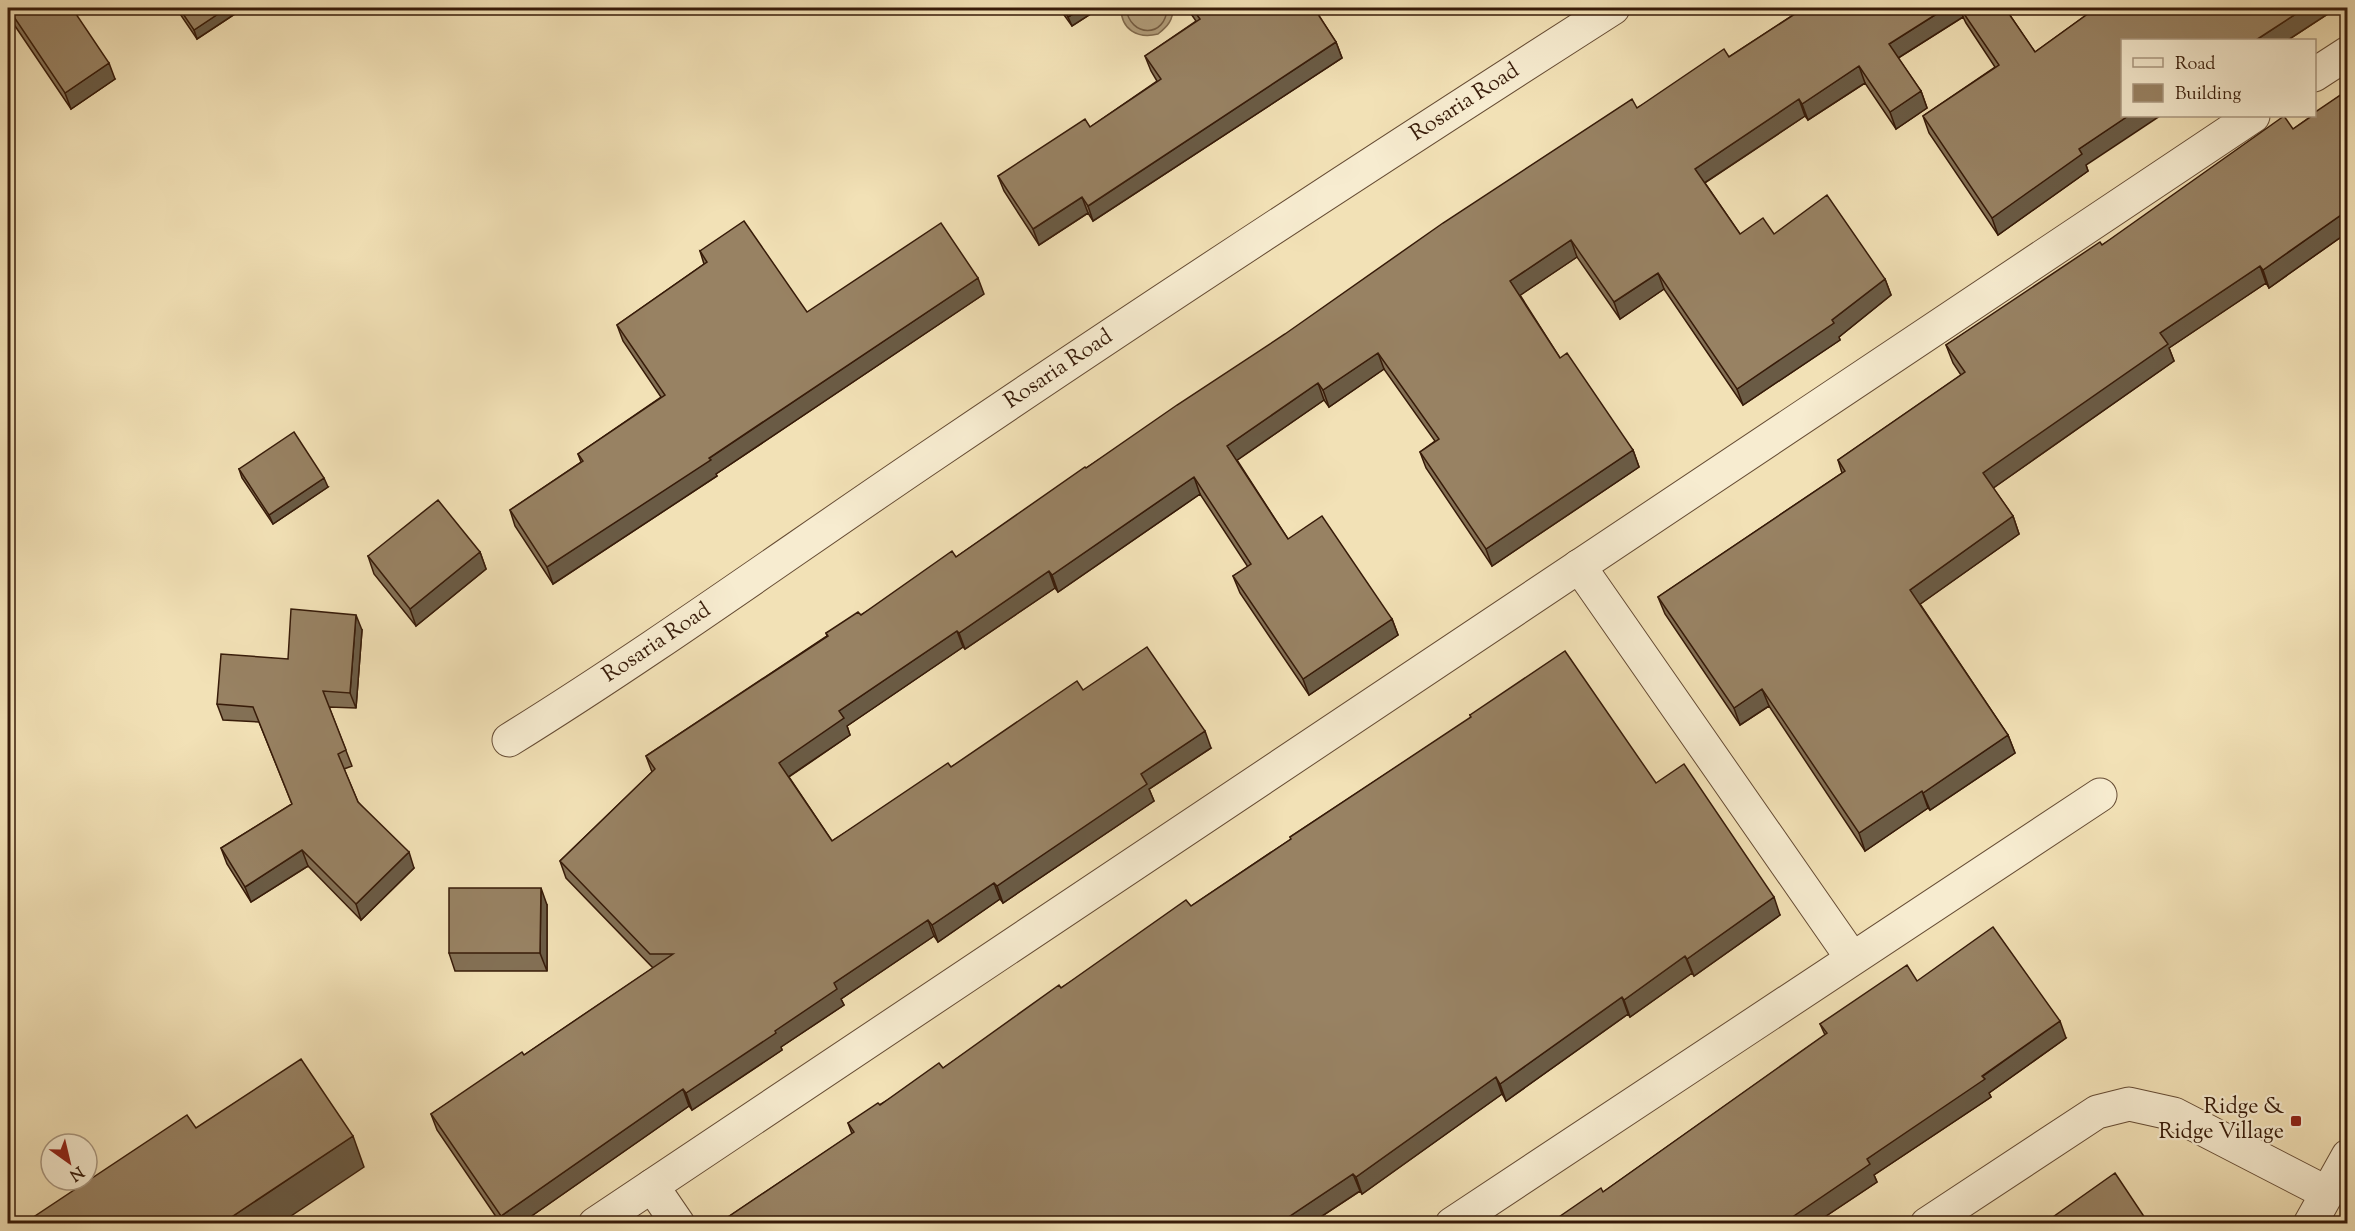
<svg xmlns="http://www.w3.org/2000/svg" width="2355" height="1231" viewBox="0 0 2355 1231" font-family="'Sorts Mill Goudy',serif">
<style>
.water{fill:#b29e7b;stroke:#816a4d;stroke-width:1.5}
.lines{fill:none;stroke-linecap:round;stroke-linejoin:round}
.shore{stroke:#745c42;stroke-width:1.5}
.minor-casing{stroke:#664c34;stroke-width:35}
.minor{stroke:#f7ecd0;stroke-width:33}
.wall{fill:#837055;stroke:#371b09;stroke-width:1.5}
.shaded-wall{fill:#6a5b45;stroke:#371b09;stroke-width:1.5}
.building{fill:#988263;stroke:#371b09;stroke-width:1.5}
.poi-dot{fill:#8f2418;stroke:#f7ecd0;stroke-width:2}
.labels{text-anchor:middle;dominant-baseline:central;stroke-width:4.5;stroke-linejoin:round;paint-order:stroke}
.street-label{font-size:22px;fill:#371b09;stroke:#f7ecd0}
.poi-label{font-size:22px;fill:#371b09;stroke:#f7ecd0;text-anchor:end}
</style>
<rect width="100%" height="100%" fill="#f2e1b6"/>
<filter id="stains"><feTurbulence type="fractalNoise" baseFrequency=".00333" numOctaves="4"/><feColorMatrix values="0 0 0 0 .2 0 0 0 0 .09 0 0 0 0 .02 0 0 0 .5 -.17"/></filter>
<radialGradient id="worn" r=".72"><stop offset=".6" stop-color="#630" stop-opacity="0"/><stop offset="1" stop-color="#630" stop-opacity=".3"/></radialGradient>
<!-- water -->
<path class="water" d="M1121 8H1173C1173 20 1168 26 1158 34 1138 39 1121 30 1121 8Z"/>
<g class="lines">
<!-- shore -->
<path class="shore" d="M1126 8C1130 38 1166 38 1167 8"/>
<!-- minor casing -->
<g class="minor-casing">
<g id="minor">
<path d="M2314 75 2348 53"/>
<path d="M1579 566 1852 958"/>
<path id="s1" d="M509 740C654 650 793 549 934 454 1158 302 1385 154 1613 8"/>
<path d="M652 1186 678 1224"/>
<path d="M595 1224 2253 116"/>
<path d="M1452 1224 2100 795"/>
<path d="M1927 1224 2097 1112 2129 1104 2174 1114 2327 1193"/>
<path d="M2310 1224 2348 1156"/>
</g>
</g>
<!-- minor -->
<use href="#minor" class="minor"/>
</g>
<!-- wall -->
<path class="wall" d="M8 8 115 79 71 109 11 20 8 21Z
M176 8H244L197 39Z
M1059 8H1100L1072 26Z
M1187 8H1314L1336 42 1342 58 1093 221 1088 213 1039 245 1004 191 998 176 1090 127 1157 81 1151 71 1145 56 1196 21Z
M1804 8H2005L2035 52 2096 8H2337L2288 40H2122L2086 165 2088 171 1998 235 1929 133 1923 116 1995 67 1966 23 1963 17 1898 58 1921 91 1927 108 1896 129 1865 83 1808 120 1805 116 1705 183 1740 234H1774L1885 279 1891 295 1839 337 1840 340 1743 405 1664 289 1620 319 1577 257 1520 295 1560 358 1633 450 1639 467 1492 566 1426 468 1420 452 1435 441 1384 369 1329 407 1324 400 1237 460 1288 539 1392 619 1398 635 1309 695 1240 593 1233 576 1248 567 1200 494 1058 592 1055 588 965 649 963 647 847 726 850 735 789 777 832 841 951 767 1083 690 1211 748 1149 789 1154 801 1003 903 1000 899 938 942 934 936 841 999 844 1005 781 1047 782 1050 692 1110 689 1106 520 1224H501L437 1130 431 1114 524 1055 653 968 566 878 560 861 652 772 646 756 827 636 826 633 861 615 956 557 1086 468 1637 108 1729 57Z
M2348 90V232L2269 288 2266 283 2169 348 2174 361 1993 488 2013 516 2019 534 1920 604 2008 735 2015 753 1930 810 1928 808 1865 851 1769 706 1740 725 1665 614 1658 597 1842 473 1838 460 1961 375 1953 363 1946 345 2102 245 2293 129Z
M700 251 807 312 984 294 716 474 717 476 553 584 515 526 510 510 581 462 578 454 661 397 623 341 617 325 704 264Z
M239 469 328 487 273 524 242 478Z
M480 552 486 569 416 626 374 574 368 556Z
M362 630 356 708 329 707 352 766 344 769 358 802 414 868 361 920 308 866 251 902 227 864 221 848 292 804 259 722 223 720 217 704 288 659Z
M1470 715 1656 783 1780 915 1694 976 1692 973 1630 1017 1628 1014 1506 1101 1502 1094 1362 1194 1360 1191 1310 1224H730L728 1217 852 1134 848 1123 943 1068 1061 988 1191 906 1291 839 1290 837 1471 718Z
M547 905V971H455L449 953Z
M1917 981 2066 1038 1989 1093 1991 1097 1874 1175 1877 1182 1814 1224H1543L1550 1223 1603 1192 1825 1035 1820 1024Z"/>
<!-- shaded-wall -->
<path class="shaded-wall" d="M227 8H244L197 39 194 30Z
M1083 8H1100L1072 26 1068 17Z
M1946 8H1960L1963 17 1895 60 1889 44Z
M2305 8H2337L2288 40H2256Z
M1336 42 1342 58 1093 221 1088 206Z
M109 63 115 79 71 109 65 93Z
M1859 66 1865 83 1808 120 1802 104Z
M1921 91 1927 108 1896 129 1890 112Z
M1799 99 1805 116 1701 185 1695 169Z
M2128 116H2160L2086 165 2088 171 1998 235 1992 218 2079 149Z
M1082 197 1088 213 1039 245 1033 229Z
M2348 210V232L2269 288 2263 270Z
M1571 240 1577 257 1516 298 1510 281Z
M2260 266 2266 283 2169 348 2174 361 1989 491 1983 473 2160 333Z
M1658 273 1664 289 1620 319 1614 302Z
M978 278 984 294 716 474 717 476 553 584 547 567Z
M1885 279 1891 295 1839 337 1840 340 1743 405 1737 389 1832 320Z
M1378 353 1384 369 1329 407 1323 390Z
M1318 383 1324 400 1233 463 1227 446Z
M1633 450 1639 467 1492 566 1486 549Z
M1194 477 1200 494 1058 592 1052 575Z
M324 478 328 487 273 524 269 515Z
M2013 516 2019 534 1916 607 1910 590Z
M480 552 486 569 416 626 410 609Z
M1049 571 1055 588 965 649 959 633Z
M356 615 362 630 356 708 350 693Z
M1392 619 1398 635 1309 695 1303 679Z
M957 631 963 647 847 726 850 735 785 779 779 763 839 711Z
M1762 689 1769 706 1740 725 1734 708Z
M1205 731 1211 748 1149 789 1154 801 1003 903 997 886 1141 774Z
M2008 735 2015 753 1930 810 1923 793Z
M1922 791 1928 808 1865 851 1859 833Z
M302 850 308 866 251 902 245 887Z
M409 852 414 868 361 920 356 904Z
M994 883 1000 899 938 942 932 925Z
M541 888 547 905V971L540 953Z
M1774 897 1780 915 1694 976 1687 959Z
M928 920 934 936 841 999 844 1005 781 1047 782 1050 692 1110 686 1093 834 983Z
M1685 956 1692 973 1630 1017 1624 1000Z
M1622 997 1628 1014 1506 1101 1500 1084Z
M2060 1021 2066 1038 1989 1093 1991 1097 1874 1175 1877 1182 1814 1224H1782L1867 1159Z
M1496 1077 1502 1094 1362 1194 1356 1177Z
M683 1089 689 1106 520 1224H504L501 1216Z
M353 1136 364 1167 279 1224H221Z
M1353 1174 1360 1191 1310 1224H1278Z"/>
<!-- building -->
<path class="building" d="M8 8H72L109 63 65 93Z
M179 8H227L194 30Z
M1062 8H1083L1068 17Z
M1192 8H1314L1336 42 1088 206 1082 197 1033 229 998 176 1085 119 1090 127 1161 79 1145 56 1200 19Z
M1804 8H1946L1889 44 1921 91 1890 112 1859 66 1802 104 1799 99 1695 169 1740 234 1763 218 1774 234 1827 195 1885 279 1832 320 1834 323 1737 389 1658 273 1614 302 1571 240 1510 281 1560 358 1567 353 1633 450 1486 549 1420 452 1439 439 1378 353 1323 390 1318 383 1227 446 1288 539 1322 516 1392 619 1303 679 1233 576 1251 564 1194 477 1052 575 1049 571 959 633 957 631 839 711 844 718 779 763 832 841 948 763 951 767 1077 681 1083 690 1147 647 1205 731 1141 774 1147 784 997 886 994 883 932 925 928 920 834 983 837 989 775 1031 776 1033 686 1093 683 1089 501 1216 431 1114 522 1052 524 1055 673 954H650L560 861 655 769 646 756 828 636 826 633 858 612 861 615 952 551 956 557 1085 467 1086 468 1177 405 1285 334 1443 223 1632 99 1637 108 1724 49 1729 57Z
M1960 8H2005L2035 52 2096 8H2305L2256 40H2122V116H2128L2079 149 2082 154 1992 218 1923 116 1999 65Z
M2348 90V210L2263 270 2260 266 2160 333 2168 344 1983 473 2013 516 1910 590 2008 735 1923 793 1922 791 1859 833 1762 689 1734 708 1658 597 1845 471 1838 460 1965 372 1946 345 2100 242 2102 245 2284 116 2293 129 2312 116H2314V113Z
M744 221 807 312 941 223 978 278 709 458 711 460 547 567 510 510 583 461 578 454 665 395 617 325 707 262 700 251Z
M294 432 324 478 269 515 239 469Z
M438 500 480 552 410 609 368 556Z
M291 609 356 615 350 693 323 691 346 750 338 754 358 802 409 852 356 904 302 850 245 887 221 848 292 804 253 707 217 704 221 654 288 659Z
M1565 651 1656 783 1684 764 1774 897 1687 959 1685 956 1624 1000 1622 997 1500 1084 1496 1077 1356 1177 1353 1174 1278 1224H732L728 1217 854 1132 848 1123 878 1103 880 1105 939 1063 943 1068 1059 985 1061 988 1186 900 1191 906 1291 839 1290 837 1471 717 1470 715Z
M449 888H541L540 953H449Z
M1993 927 2060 1021 1982 1076 1985 1079 1867 1159 1870 1164 1782 1224H1543L1548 1220 1550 1223 1601 1188 1603 1192 1827 1033 1820 1024 1907 965 1917 981Z
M301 1059 353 1136 221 1224H23L187 1115 196 1128Z
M2115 1173 2149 1224H2043Z
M2037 1218 2041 1224H2029Z"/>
<!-- markers -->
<rect class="poi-dot" x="2290" y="1115" width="12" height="12" rx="3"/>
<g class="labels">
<!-- street labels -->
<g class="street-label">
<text stroke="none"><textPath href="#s1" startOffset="1149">Rosaria Road</textPath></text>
<text stroke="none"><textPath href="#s1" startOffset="663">Rosaria Road</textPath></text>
<text stroke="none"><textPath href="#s1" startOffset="177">Rosaria Road</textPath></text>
</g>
<!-- poi labels -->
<g class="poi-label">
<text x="2284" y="1108">Ridge &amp;<tspan x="2284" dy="25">Ridge Village</tspan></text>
</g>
</g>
<!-- margin -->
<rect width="2355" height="1231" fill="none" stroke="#f2e1b6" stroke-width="30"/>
<rect x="9" y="9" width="2337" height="1213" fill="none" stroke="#371b09" stroke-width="3"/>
<rect x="15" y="15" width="2325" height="1201" fill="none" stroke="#371b09" stroke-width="1.5"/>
<!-- legend -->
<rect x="2121" y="39" width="195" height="78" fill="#f7ecd0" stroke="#aa9880" stroke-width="1.5"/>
<rect x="2133" y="58" width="30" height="9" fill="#f7ecd0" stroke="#aa9880" stroke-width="1.5"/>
<text x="2175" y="69" font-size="18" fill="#371b09">Road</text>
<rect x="2133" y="84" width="30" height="18" fill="#988263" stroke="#aa9880" stroke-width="1.5"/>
<text x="2175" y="99" font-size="18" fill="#371b09">Building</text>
<!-- north arrow -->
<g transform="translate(69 1162) rotate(146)"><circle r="28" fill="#f7ecd0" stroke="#aa9880" stroke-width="1.5"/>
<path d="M0-4.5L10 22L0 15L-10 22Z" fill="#8f2418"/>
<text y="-9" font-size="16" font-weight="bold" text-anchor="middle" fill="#371b09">N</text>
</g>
<rect width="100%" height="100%" filter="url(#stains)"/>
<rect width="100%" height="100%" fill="url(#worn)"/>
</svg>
